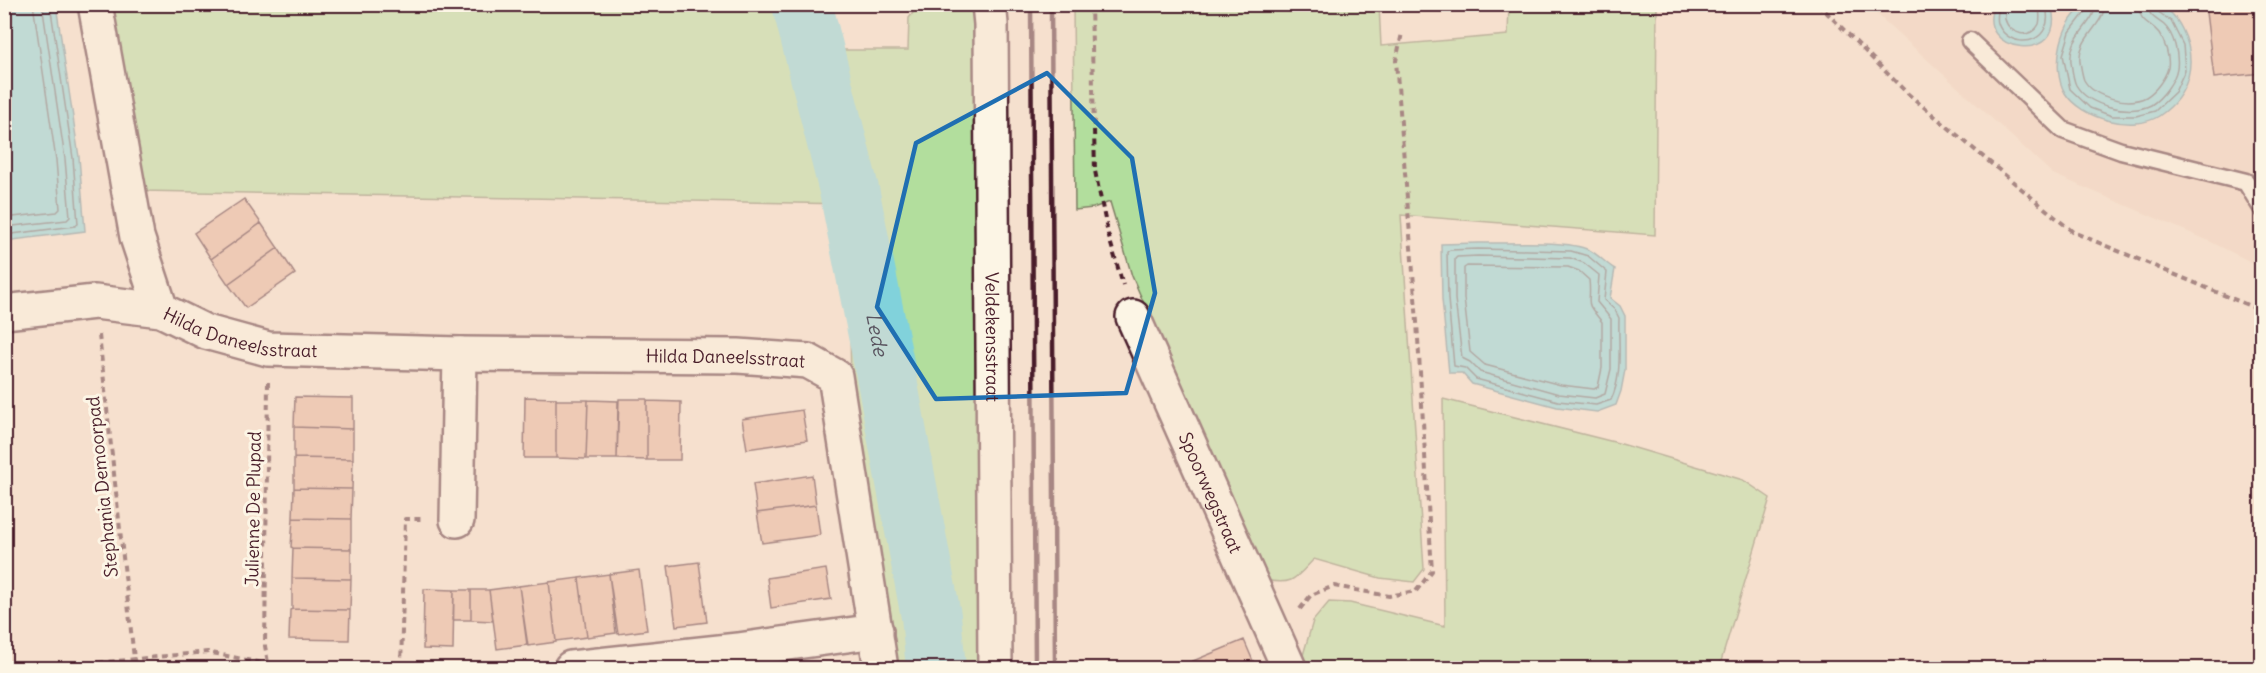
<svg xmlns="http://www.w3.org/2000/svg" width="2266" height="673" viewBox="0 0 2266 673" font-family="Delius,sans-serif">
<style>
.built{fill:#f0d1be}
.green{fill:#b2de9d;stroke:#7e7e64;stroke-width:1.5}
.water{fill:#81d2db;stroke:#6b8a95;stroke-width:1.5}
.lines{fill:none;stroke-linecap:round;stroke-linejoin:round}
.shore{stroke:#606771;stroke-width:1.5}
.river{stroke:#81d2db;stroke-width:60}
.building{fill:#e4af98;stroke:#4a1f2b;stroke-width:1.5}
.service-casing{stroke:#4a1f2b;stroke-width:21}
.minor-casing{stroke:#4a1f2b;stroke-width:38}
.path{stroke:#4a1f2b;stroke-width:4;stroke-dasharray:6 4.5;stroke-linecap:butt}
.service{stroke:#fcf5e5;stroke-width:16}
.minor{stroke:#fcf5e5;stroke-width:33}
.rail{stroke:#4a1f2b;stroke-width:4.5}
.marked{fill:none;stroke:#1f6fb2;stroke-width:4.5;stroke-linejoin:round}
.labels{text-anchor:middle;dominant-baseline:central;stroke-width:6;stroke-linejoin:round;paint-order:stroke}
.street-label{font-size:18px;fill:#4a1f2b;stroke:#fcf5e5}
.water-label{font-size:20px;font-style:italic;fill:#5a5560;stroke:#fcf5e5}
</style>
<rect width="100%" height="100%" fill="#f5e0ce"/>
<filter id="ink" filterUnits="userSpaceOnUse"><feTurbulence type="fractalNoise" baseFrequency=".0167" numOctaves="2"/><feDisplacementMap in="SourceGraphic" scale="12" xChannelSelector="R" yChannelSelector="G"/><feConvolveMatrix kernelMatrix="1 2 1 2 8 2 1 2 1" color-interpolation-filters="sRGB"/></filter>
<g filter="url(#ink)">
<!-- built -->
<path class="built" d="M1867 5H2261V267L2207 240 2053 174Z"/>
<!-- green -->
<path class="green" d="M111 5H783L784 50H908L909 18 919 5H975L983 668H889L851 388 848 204 142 191Z
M1073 5H1379L1381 46 1508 35 1509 5H1657L1655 235 1401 215 1424 569 1414 582 1380 578 1314 559C1296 578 1293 586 1265 580L1132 276 1110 202 1093 208 1075 210Z
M1443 399 1618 443 1743 480 1770 498 1719 668H1303L1301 662 1313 621 1329 602 1350 603 1445 626Z"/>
<!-- water -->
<path class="water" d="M1995 4 2051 5C2070 68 1970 53 1995 4Z
M4 5H56L79 157 85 231 5 241Z
M2088 5C2106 4 2141 1 2156 4 2168 7 2177 19 2182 29 2198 61 2190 95 2159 116 2133 133 2080 118 2065 93 2050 69 2061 15 2088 5Z
M1478 243C1506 244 1565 239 1589 250 1598 254 1606 264 1615 269L1610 298 1620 306 1625 316V370L1621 391 1616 405 1597 412 1557 407 1472 384 1462 373H1449L1442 299 1441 244Z"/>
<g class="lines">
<!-- shore -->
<path class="shore" d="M1999 4C1999 11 1996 16 1998 23 2004 44 2036 48 2045 28 2049 20 2047 13 2046 4
M2007 4C2007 10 2004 14 2005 19 2009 35 2031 40 2039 24 2041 18 2039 11 2039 4
M2088 4 2087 10 2070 32 2063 55 2070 89 2090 108 2112 116H2136L2155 111 2175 92 2185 70 2183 45 2171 21 2157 11 2155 4
M2096 4C2095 24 2068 36 2071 62 2072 69 2073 79 2076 85 2088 106 2130 116 2151 105 2162 98 2175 81 2177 68 2179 55 2174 34 2164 25 2156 18 2148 17 2148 4
M2105 4C2104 26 2077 38 2080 62 2081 67 2082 75 2084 80 2094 98 2129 106 2146 97 2156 91 2165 78 2168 68 2170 57 2165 42 2159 33 2150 21 2139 24 2139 4
M4 218 57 212 60 209 56 160 33 4
M4 227 67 220 70 217 65 159 42 4
M4 235 75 226 78 224 73 158 50 4
M1478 249 1571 251 1588 256 1607 272 1604 300 1615 310 1619 318C1618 345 1623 375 1611 400L1596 405 1558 401 1476 379 1465 368 1454 366 1448 299 1447 252 1450 250Z
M1478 256 1570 258 1584 263 1599 275 1597 302 1611 319V369L1605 394 1595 398 1559 394 1480 372 1470 362 1462 358 1455 299V259L1457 257Z
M1467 266 1568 267 1579 271 1589 280C1592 307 1582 298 1602 322V368L1598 387 1594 389 1561 385 1485 365 1470 352 1464 298V268Z"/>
<!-- river -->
<path class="river" id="s1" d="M802 4 849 190 884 364 931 616 936 668"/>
</g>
<!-- building -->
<path class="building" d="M2205 4H2255L2262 73 2214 78Z
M244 199 261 223 211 259 194 233Z
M261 223 278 248 228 284 211 259Z
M278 248 295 274 246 308 228 284Z
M295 397 353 398V429L294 427Z
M525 397 556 398V458H524Z
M619 399H647V460L617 459Z
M556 400H588L586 459 556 458Z
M588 400 618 401 617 459H586Z
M647 401 681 402 680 460H647Z
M802 410 807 440 747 449 742 419Z
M294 427 353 429V459L294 458Z
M294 458 353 459 352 489 294 488Z
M812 475 816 505 757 513 753 484Z
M294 488 352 489 351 519 293 518Z
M816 505 820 535 762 543 757 513Z
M293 518 351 519V549L293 548 291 547Z
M293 548 351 549V579L292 578Z
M699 562 707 622 676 626 668 566Z
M826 569 831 599 771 608 767 578Z
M639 570 647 630 618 634 609 574Z
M609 574 616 633 587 637 579 578Z
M292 578 351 579 350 610 292 609Z
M579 578 587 637 556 641 549 582Z
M549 582 556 642 528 646 519 586Z
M519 586 527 645 497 649 489 590Z
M424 589 454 590 453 650 423 649Z
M454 590H471V620H453Z
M471 590H489L493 621 471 620Z
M292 609 350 610 349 640 289 639 290 610Z
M1244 640 1256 668H1176Z"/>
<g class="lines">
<!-- service casing -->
<g class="service-casing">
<path id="service" d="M1970 41 2063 130 2121 151 2246 182 2262 208"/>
</g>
<!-- minor casing -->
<g class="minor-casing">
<g id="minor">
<path d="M95 4 137 237 161 310"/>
<path id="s2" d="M989 4 991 24 995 668"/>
<path id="s3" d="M4 312 95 302 161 310 206 332 268 349 460 354 738 356 808 361 835 376 881 668"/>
<path id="s4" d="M1133 317 1289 668"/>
<path d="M457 520 460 354"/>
<path d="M571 668 738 650 876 631"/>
</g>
</g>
<!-- path -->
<path class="path" d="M1091 4 1095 171 1108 234 1123 285
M1818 4 1907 93 2073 232 2262 311
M99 335 135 668
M268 382 265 646 269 668
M1300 609 1311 595 1334 586 1389 596 1416 591 1432 571 1417 322 1396 61 1402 33
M401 667 405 519H423
M46 668 207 652 267 664 427 668"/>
<!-- service -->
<use href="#service" class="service"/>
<!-- minor -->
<use href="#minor" class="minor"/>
<!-- rail -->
<path class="rail" d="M1031 4 1035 668
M1051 4 1055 668"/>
</g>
</g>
<!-- marked area -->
<path d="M0 0H2266V673H0ZM1047 73 1132 158 1155 293 1126 393 936 399 877 307 916 143Z" fill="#f5e0ce" fill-opacity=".55" fill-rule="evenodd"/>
<path class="marked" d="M1047 73 1132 158 1155 293 1126 393 936 399 877 307 916 143Z"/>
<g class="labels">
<!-- street labels -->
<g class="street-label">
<text stroke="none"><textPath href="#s3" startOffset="242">Hilda Daneelsstraat</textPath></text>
<text stroke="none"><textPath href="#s2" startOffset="333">Veldekensstraat</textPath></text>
<text stroke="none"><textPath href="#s3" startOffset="730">Hilda Daneelsstraat</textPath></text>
<text transform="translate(102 487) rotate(-96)">Stephania Demoorpad</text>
<text stroke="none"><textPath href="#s4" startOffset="192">Spoorwegstraat</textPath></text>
<text transform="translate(253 509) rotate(-89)">Julienne De Plupad</text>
</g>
<!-- water labels -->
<g class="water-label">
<text stroke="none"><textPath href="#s1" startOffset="339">Lede</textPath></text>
</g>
</g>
<!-- margin -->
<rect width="2266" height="673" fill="none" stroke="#fcf5e5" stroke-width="24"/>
<rect x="12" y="12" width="2242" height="649" fill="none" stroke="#4a1f2b" stroke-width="2" filter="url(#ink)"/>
</svg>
